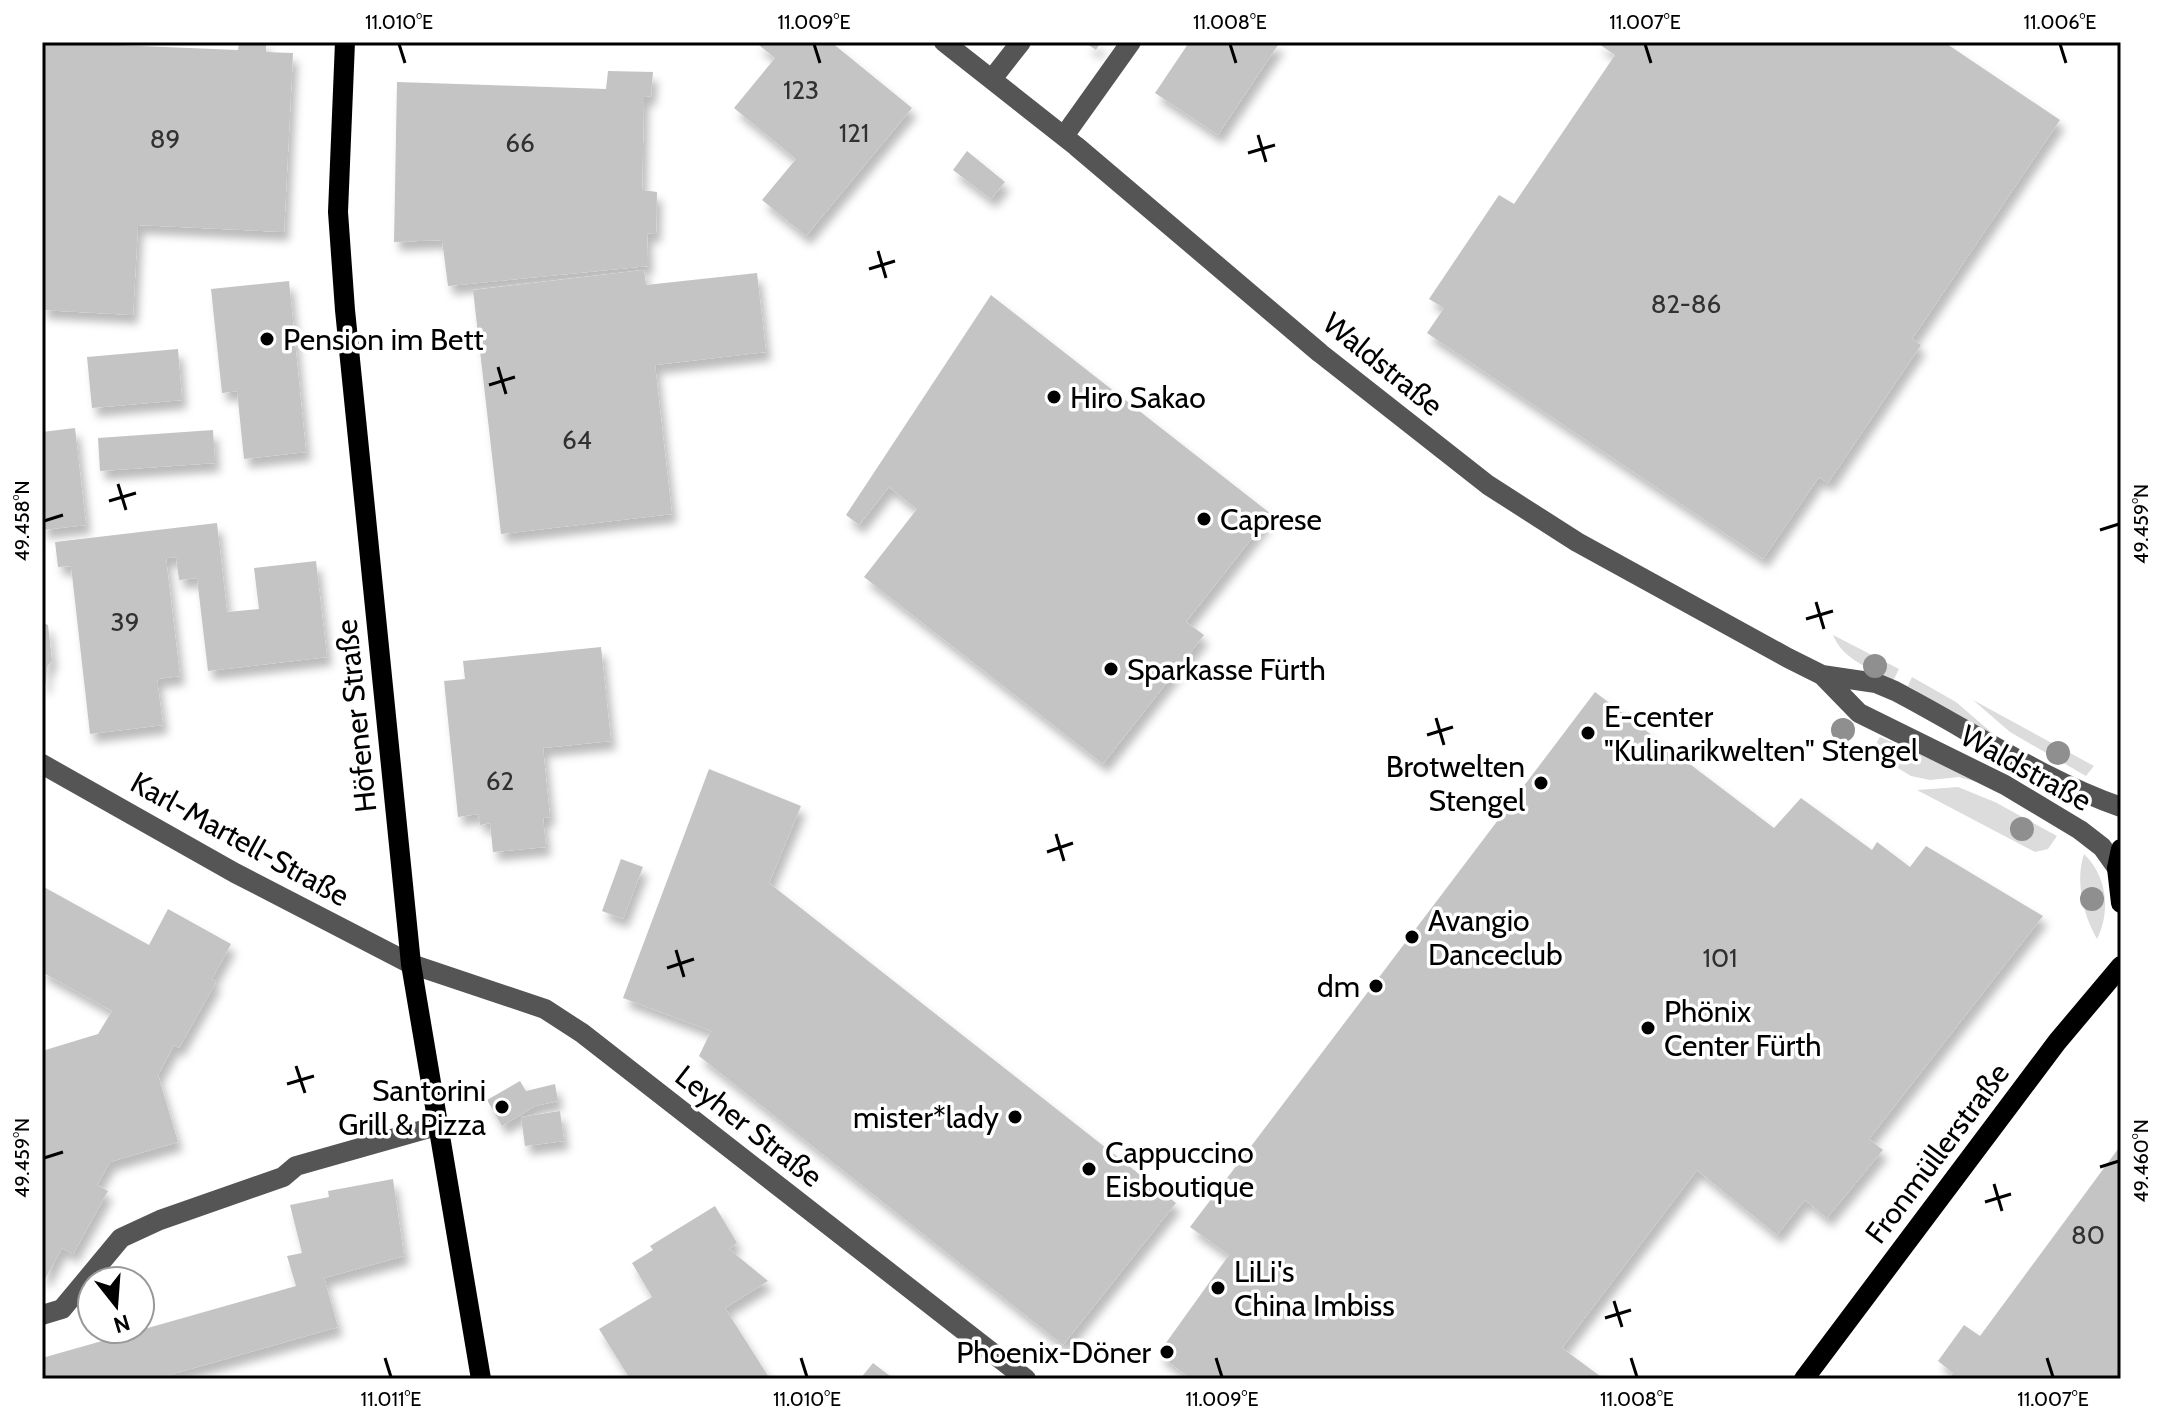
<svg xmlns="http://www.w3.org/2000/svg" width="2163" height="1421" viewBox="0 0 2163 1421" font-family="Cabin,sans-serif">
<style>
.green{fill:#dcdcdc}
.building{fill:#c4c4c4;filter:url(#shadow)}
.lines{fill:none;stroke-linecap:round;stroke-linejoin:round}
.minor{stroke:#555;stroke-width:20}
.major{stroke:#000;stroke-width:20}
.tree{fill:#8f8f8f}
.ticks{fill:none;stroke:#000;stroke-width:3}
.poi-dot{fill:#000;stroke:#fff;stroke-width:3}
.labels{text-anchor:middle;dominant-baseline:central;stroke-width:7;stroke-linejoin:round;paint-order:stroke}
.number-label{font-size:26px;fill:#313131}
.poi-label{font-size:30px;fill:#000;stroke:#fff;text-anchor:start}
.street-label{font-size:30px;fill:#000;stroke:#fff}
.neatline{fill:none;stroke:#000;stroke-width:3}
.ticks-label{font-size:20px;text-anchor:middle;fill:#000}
</style>
<defs>
<filter id="shadow"><feDropShadow dx="5" dy="9" stdDeviation="4" flood-color="#0004"/></filter>
</defs>
<rect width="100%" height="100%" fill="#fff"/>
<!-- green -->
<path class="green" d="M1833 635 1899 669 1893 681C1870 668 1843 660 1833 635Z
M1912 677 1956 702 1999 739 1908 686Z
M1973 700 2094 766 2086 776 2010 732Z
M1880 737 1966 775 1977 782 1959 777 1930 780 1911 776 1871 752Z
M1958 787 1995 802 2057 836 2048 849 2035 852 1917 790Z
M2084 854C2107 876 2111 911 2097 939 2083 915 2075 881 2084 854Z"/>
<!-- building -->
<path class="building" d="M42 42 238 50 239 42H266V52L293 53 284 232 138 225 133 315 42 310Z
M755 42H831L912 108 806 236 762 200 796 159 734 108 775 58Z
M1084 42H1101L1096 50Z
M1186 42H1280L1218 135 1155 93 1188 44Z
M1596 42H1944L2060 120 1912 339 1921 345 1828 483 1819 477 1763 559 1427 333 1444 308 1429 299 1499 195 1514 204 1615 55Z
M608 71 653 72 651 96 644 97 642 190 657 192 656 234 647 233 648 266 448 286 442 240 394 242 397 82 606 89Z
M967 151 1005 182 991 199 953 170Z
M644 270 646 285 757 273 766 352 655 365 672 514 501 534 473 290Z
M289 281 306 452 244 459 237 391 222 393 211 289Z
M991 295 1271 514 1186 622 1204 635 1103 764 864 577 917 509 889 487 859 525 846 515Z
M178 349 182 400 92 408 87 357Z
M75 428 86 525 42 530V432Z
M213 430 215 463 100 471 98 438Z
M217 523 227 612 259 609 254 568 316 561 327 657 208 671 197 578 179 580 176 557 166 558 180 676 157 679 163 725 90 734 71 566 58 567 55 542Z
M42 622 48 625 52 661 47 667 46 683 42 686Z
M601 647 611 741 543 748 550 817 543 818 546 847 493 852 490 823 480 825 478 814 458 817 444 681 465 679 463 661Z
M1595 692 1774 828 1801 798 1872 850 1877 842 1910 867 1926 846 2043 916 1869 1139 1883 1150 1827 1218 1805 1200 1777 1235 1697 1170 1562 1348 1604 1379H1191L1158 1354 1229 1255 1190 1227Z
M709 769 801 806 769 883 1176 1203 1063 1345 699 1056 711 1031 623 998Z
M621 859 643 867 623 919 602 911Z
M42 886 149 945 168 909 231 944 212 979 216 982 179 1048 174 1045 158 1075 178 1142 110 1162 97 1185 108 1191 73 1254 62 1248 45 1279 42 1277V1051L98 1034 112 1011 42 972Z
M520 1081 526 1091 555 1084 558 1101 535 1106 502 1126 487 1100Z
M560 1111 564 1141 525 1146 521 1117Z
M2121 1145V1379H1949L1953 1373 1938 1361 1964 1325 1980 1336Z
M393 1179 404 1256 324 1278 338 1327 155 1379H42V1358L296 1286 287 1256 302 1253 290 1205 329 1197 328 1191Z
M715 1206 737 1243 729 1249 768 1281 725 1308 770 1379H630L599 1329 652 1297 632 1263 653 1250 650 1246Z
M873 1363 894 1379H860Z"/>
<g class="lines">
<!-- minor -->
<path class="minor" d="M944 42 1076 146 1320 353 1488 485 1577 542 1788 658 1822 675 1876 683 1895 691C1968 729 2043 780 2121 807
M992 79 1021 42
M1064 136 1131 42
M1822 675 1859 713 2005 785 2080 830 2102 847 2117 868
M42 764 235 873 411 964 545 1009 582 1033 1026 1379
M42 1315 62 1309 121 1238 160 1220 283 1177 296 1166 437 1126"/>
<!-- major -->
<path class="major" d="M345 42 338 212 345 310 411 964 481 1379
M2121 849 2117 868 2121 903
M1804 1379 2057 1042 2121 966"/>
</g>
<!-- trees -->
<g class="tree">
<circle cx="1875" cy="666" r="12"/>
<circle cx="1843" cy="730" r="12"/>
<circle cx="2058" cy="753" r="12"/>
<circle cx="2022" cy="829" r="12"/>
<circle cx="2092" cy="899" r="12"/>
</g>
<!-- ticks -->
<path class="ticks" d="M399 44 405 63M814 44 820 63M1230 44 1236 63M1645 44 1651 63M2060 44 2066 63M1258 135 1266 162M1248 153 1275 145M878 251 886 278M869 269 895 261M498 367 506 394M489 385 515 377M118 484 126 510M109 501 136 493M44 521 63 515M2100 530 2119 524M1816 602 1824 629M1806 619 1833 611M1436 718 1444 745M1427 735 1453 727M1056 834 1064 861M1047 852 1073 843M676 950 684 977M667 968 694 959M296 1066 305 1093M287 1084 314 1076M44 1158 63 1152M2100 1167 2119 1161M1994 1184 2002 1211M1985 1202 2011 1194M1614 1301 1622 1327M1605 1318 1631 1310M385 1358 391 1377M801 1358 807 1377M1216 1358 1222 1377M1631 1358 1637 1377M2047 1358 2053 1377"/>
<!-- markers -->
<g class="poi-dot">
<circle cx="267" cy="339" r="8"/>
<circle cx="1054" cy="397" r="8"/>
<circle cx="1204" cy="519" r="8"/>
<circle cx="1111" cy="669" r="8"/>
<circle cx="1588" cy="733" r="8"/>
<circle cx="1541" cy="783" r="8"/>
<circle cx="1412" cy="937" r="8"/>
<circle cx="1376" cy="986" r="8"/>
<circle cx="1648" cy="1028" r="8"/>
<circle cx="502" cy="1107" r="8"/>
<circle cx="1015" cy="1117" r="8"/>
<circle cx="1089" cy="1169" r="8"/>
<circle cx="1218" cy="1288" r="8"/>
<circle cx="1167" cy="1352" r="8"/>
</g>
<g class="labels">
<!-- number labels -->
<g class="number-label">
<text x="801" y="90">123</text>
<text x="854" y="133">121</text>
<text x="165" y="139">89</text>
<text x="520" y="143">66</text>
<text x="1686" y="304">82-86</text>
<text x="577" y="440">64</text>
<text x="125" y="622">39</text>
<text x="500" y="781">62</text>
<text x="1720" y="958">101</text>
<text x="2088" y="1235">80</text>
</g>
<!-- poi labels -->
<g class="poi-label">
<text x="283" y="339">Pension im Bett</text>
<text x="1070" y="397">Hiro Sakao</text>
<text x="1220" y="519">Caprese</text>
<text x="1127" y="669">Sparkasse Fürth</text>
<text x="1604" y="716">E-center<tspan x="1604" dy="34">"Kulinarikwelten" Stengel</tspan></text>
<text x="1525" y="766" text-anchor="end">Brotwelten<tspan x="1525" dy="34">Stengel</tspan></text>
<text x="1428" y="920">Avangio<tspan x="1428" dy="34">Danceclub</tspan></text>
<text x="1360" y="986" text-anchor="end">dm</text>
<text x="1664" y="1011">Phönix<tspan x="1664" dy="34">Center Fürth</tspan></text>
<text x="486" y="1090" text-anchor="end">Santorini<tspan x="486" dy="34">Grill &amp; Pizza</tspan></text>
<text x="999" y="1117" text-anchor="end">mister*lady</text>
<text x="1105" y="1152">Cappuccino<tspan x="1105" dy="34">Eisboutique</tspan></text>
<text x="1234" y="1271">LiLi's<tspan x="1234" dy="34">China Imbiss</tspan></text>
<text x="1151" y="1352" text-anchor="end">Phoenix-Döner</text>
</g>
<!-- street labels -->
<g class="street-label">
<text transform="translate(1383 364) rotate(39)">Waldstraße</text>
<text transform="translate(356 716) rotate(-96)">Höfener Straße</text>
<text transform="translate(2026 768) rotate(29)">Waldstraße</text>
<text transform="translate(240 839) rotate(29)">Karl-Martell-Straße</text>
<text transform="translate(749 1126) rotate(38)">Leyher Straße</text>
<text transform="translate(1937 1153) rotate(-53)">Fronmüllerstraße</text>
</g>
</g>
<!-- border -->
<rect width="2163" height="1421" fill="none" stroke="#ffffff" stroke-width="88"/>
<!-- north arrow -->
<g transform="translate(116 1305) rotate(163)"><circle r="38" fill="#ffffff" stroke="#999999" stroke-width="2"/>
<path d="M0-6L14 30L0 20L-14 30Z" fill="#000000"/>
<text y="-12" font-size="22" font-weight="bold" text-anchor="middle" fill="#000000">N</text>
</g>
<rect x="44" y="44" width="2075" height="1333" class="neatline"/>
<g class="ticks-label">
<text x="399" y="29">11.010°E</text>
<text x="814" y="29">11.009°E</text>
<text x="1230" y="29">11.008°E</text>
<text x="1645" y="29">11.007°E</text>
<text x="2060" y="29">11.006°E</text>
<text transform="translate(22 521) rotate(-90)" y="7">49.458°N</text>
<text transform="translate(2141 524) rotate(-90)" y="7">49.459°N</text>
<text transform="translate(22 1158) rotate(-90)" y="7">49.459°N</text>
<text transform="translate(2141 1161) rotate(-90)" y="7">49.460°N</text>
<text x="391" y="1406">11.011°E</text>
<text x="807" y="1406">11.010°E</text>
<text x="1222" y="1406">11.009°E</text>
<text x="1637" y="1406">11.008°E</text>
<text x="2053" y="1406">11.007°E</text>
</g>
</svg>
